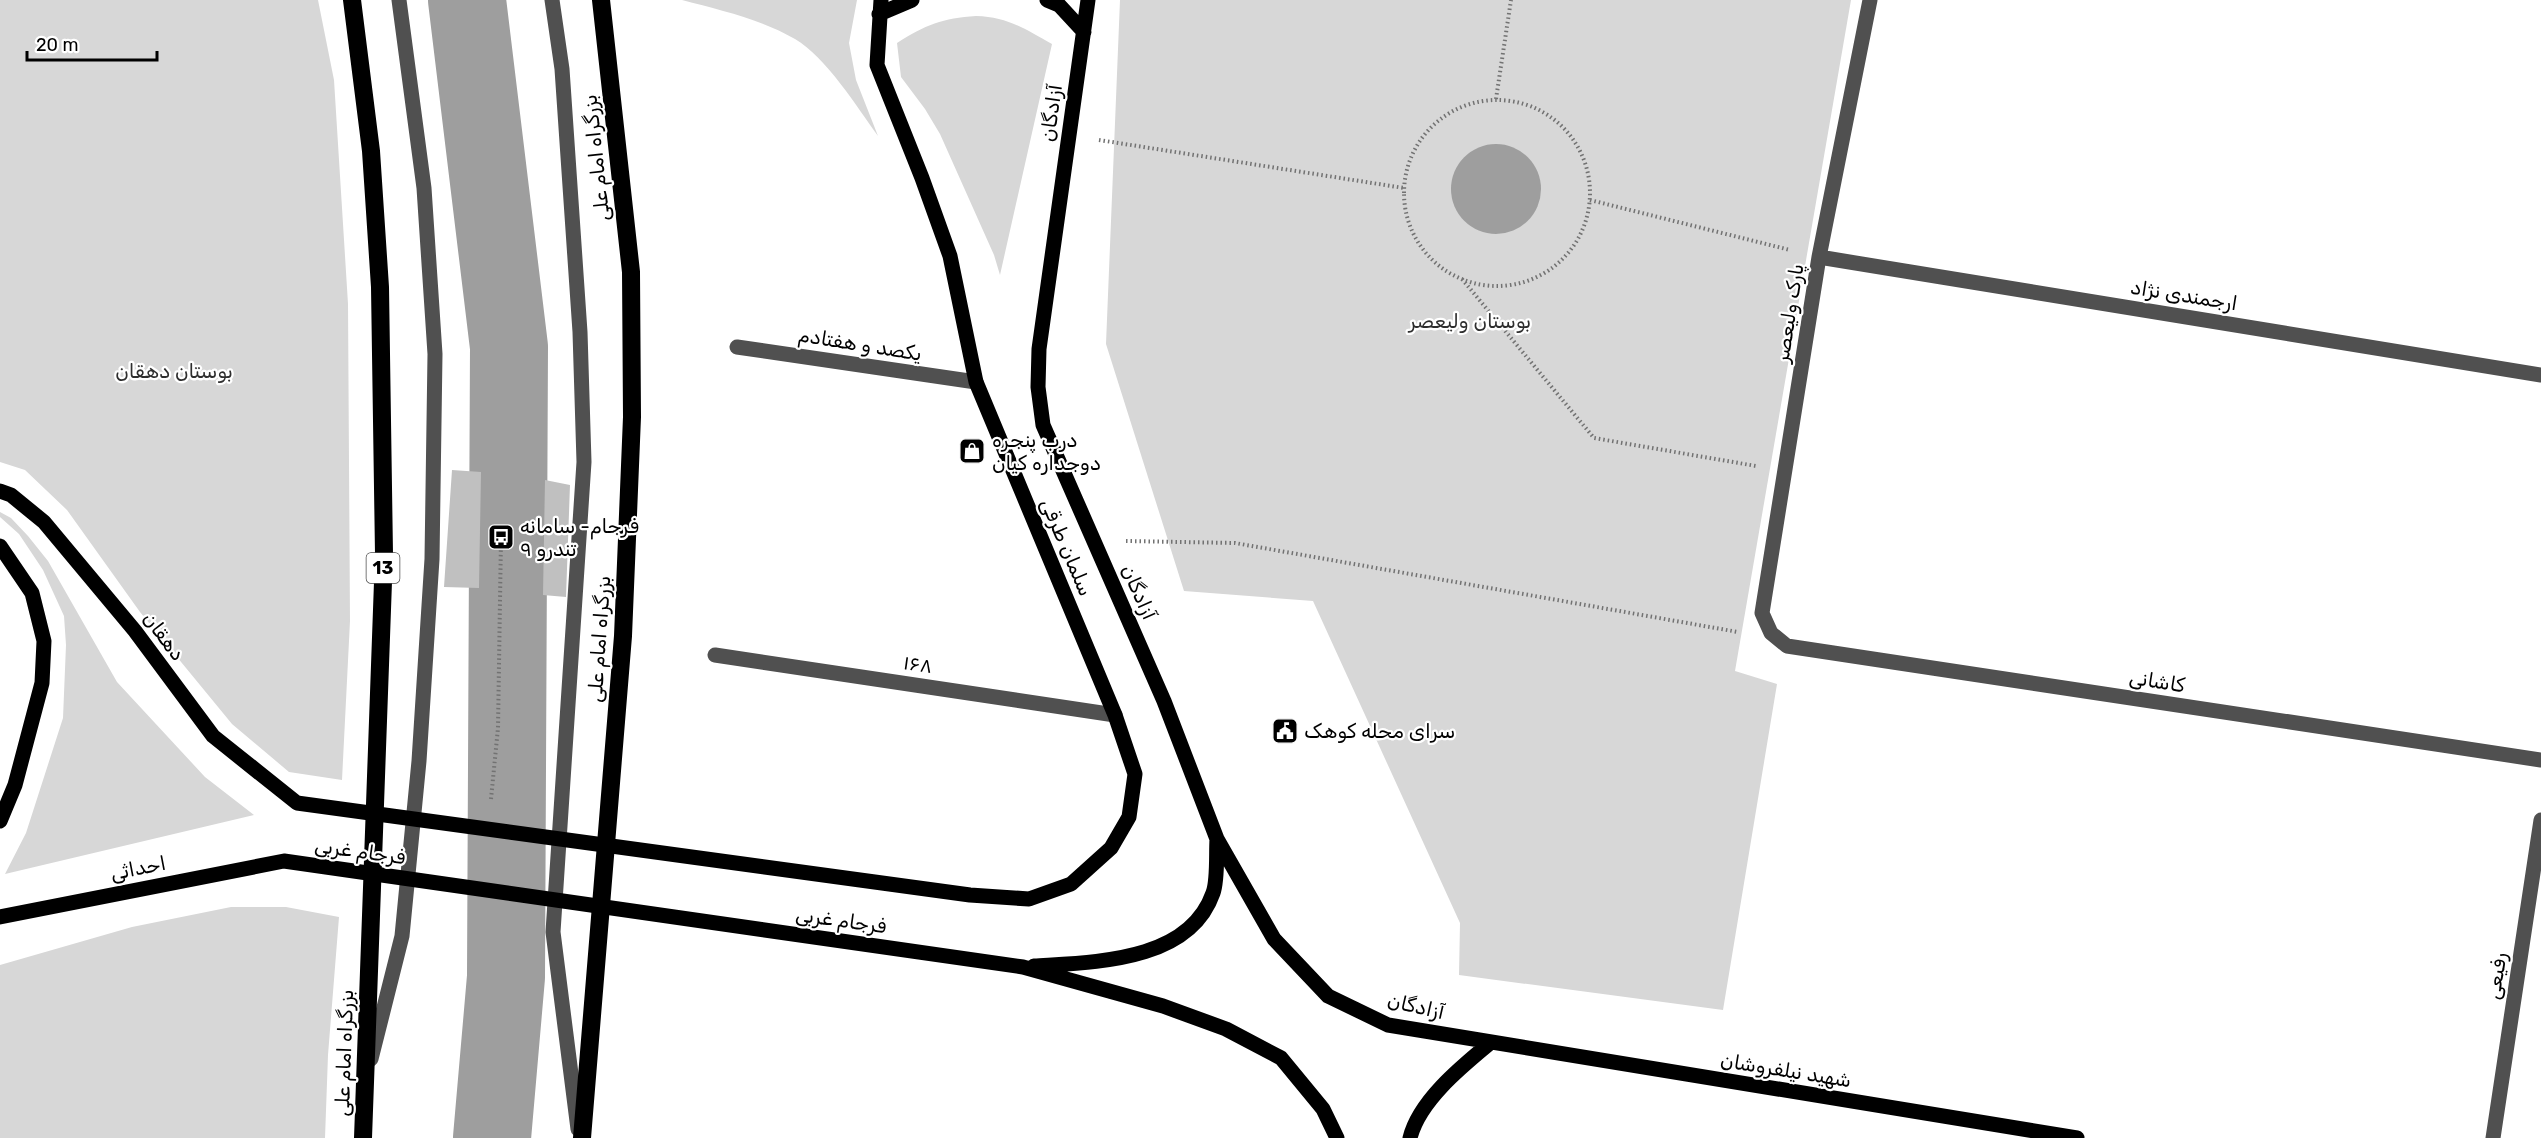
<svg xmlns="http://www.w3.org/2000/svg" width="2541" height="1138" viewBox="0 0 2541 1138" font-family="Rubik,Vazirmatn,sans-serif">
<style>
.green{fill:#d7d7d7}
.water{fill:#9e9e9e}
.lines{fill:none;stroke-linecap:round;stroke-linejoin:round}
.river{stroke:#9e9e9e;stroke-width:78}
.building{fill:#c0c0c0}
.path{stroke:#727272;stroke-width:4;stroke-dasharray:1.5 3;stroke-linecap:butt}
.minor{stroke:#505050;stroke-width:15}
.major{stroke:#000;stroke-width:15}
.highway{stroke:#000;stroke-width:18}
.labels{text-anchor:middle;dominant-baseline:central;stroke-width:4.5;stroke-linejoin:round;paint-order:stroke}
.shield{fill:#fff;stroke:#4c4c4c;stroke-width:1.5}
.shield-label{font-size:18px;font-weight:bold;fill:#000}
.street-label{font-size:20px;fill:#000;stroke:#fff}
.park-label{font-size:20px;fill:#2e2e2e;stroke:#fff}
.poi-label{font-size:20px;fill:#000;stroke:#fff;text-anchor:start}
</style>
<rect width="100%" height="100%" fill="#fff"/>
<!-- green -->
<path class="green" d="M0 0H318L334 80 348 304 350 621 342 780 289 772 232 724 140 612 67 510 25 470 0 462Z
M682 0H857L849 43 856 80 878 136C857 107 826 57 795 39 760 19 720 10 682 0Z
M1120 0H1851L1735 671 1777 684 1723 1010 1459 975 1460 923 1313 601 1184 591 1106 344Z
M976 16C1008 17 1025 29 1052 44L1000 275 994 255 940 134 925 109 901 77 897 43C925 25 943 18 976 16Z
M0 512 11 518 28 536 48 561 117 682 205 777 254 815 5 874 26 833 63 718 66 645 64 616 43 570 19 534 0 517Z
M231 907H286L339 917 328 1055 325 1138H0V965L132 927Z"/>
<!-- water -->
<path class="water" d="M1451 189a45 45 0 1 1 90 0a45 45 0 1 1-90 0Z"/>
<g class="lines">
<!-- river -->
<path class="river" d="M467 0 509 347 506 977 492 1138"/>
</g>
<!-- building -->
<path class="building" d="M452 470 481 472 479 588 444 587Z
M545 480 570 485 566 597 543 595Z"/>
<g class="lines">
<!-- path -->
<path class="path" d="M1496 99 1511 0
M1404 193a93 93 0 1 1 186 0a93 93 0 1 1-186 0Z
M1099 140 1404 188
M1590 200 1790 250
M1462 279 1594 438 1756 466
M1126 541 1235 543 1738 632
M491 799 498 728 501 537"/>
<!-- minor -->
<path class="minor" d="M552 0 562 69 580 332 584 462 553 932 578 1129
M1870 0 1819 257 1762 613 1771 633 1787 646 2541 760
M1819 257 2541 375
M737 347 976 382
M715 655 1115 715
M371 1059 402 936 419 761 432 559 435 354 424 188 399 0
M2493 1138 2541 820"/>
<!-- major -->
<path class="major" d="M1047 0 1059 5 1084 32
M1088 0 1039 349 1038 387 1043 425 1164 701 1217 839 1274 939 1328 996 1388 1025 2077 1138
M879 14 912 0
M0 491 11 495 44 522 135 631 213 736 297 803 970 895 1029 899 1071 884 1111 848 1129 817 1135 774 1115 715 976 382 950 256 922 178 877 65 881 0
M0 546 32 593 44 641 42 683 15 785 0 821
M0 917 284 861 1023 967 1163 1006 1226 1029 1281 1058 1323 1109 1337 1138
M1034 966C1095 962 1189 962 1213 893 1218 880 1216 853 1217 839
M1410 1138C1419 1101 1461 1067 1490 1043"/>
<!-- highway -->
<path class="highway" d="M352 0 371 151 380 287 384 554 363 1138
M582 1138 623 636 632 417 631 272 601 0"/>
</g>
<!-- icons -->
<defs>
<g id="shop-square" transform="scale(1.35)"><rect x="-9" y="-9" width="18" height="18" rx="4" fill="#000" stroke="#fff"/><path d="M-5-2.5h2.3a2.7 3.5 0 0 1 5.4 0H5L5.5 6h-11ZM-1.5-2.5h3a1.5 2.3 0 0 0-3 0Z" fill="#fff"/></g>
<g id="bus-square" transform="scale(1.35)"><rect x="-9" y="-9" width="18" height="18" rx="4" fill="#000" stroke="#fff"/><path d="M-5-6H5V4H4V6H2V4H-2V6H-4V4H-5ZM-3.5-4V0h7V-4ZM-3.5 1.2v1.5H-2V1.2ZM2 1.2v1.5H3.5V1.2Z" fill="#fff"/></g>
<g id="civic-square" transform="scale(1.35)"><rect x="-9" y="-9" width="18" height="18" rx="4" fill="#000" stroke="#fff"/><path d="M-.6-6.5H3V-4.5H.6V-3L4-1V1h2V6H-6V1h2V-1L-.6-3ZM-1.2 2.5V6h2.4V2.5Z" fill="#fff"/></g>
</defs>
<g fill-rule="evenodd">
<use href="#shop-square" x="972" y="451"/>
<use href="#bus-square" x="501" y="537"/>
<use href="#civic-square" x="1285" y="731"/>
</g>
<g class="labels">
<!-- shield labels -->
<rect class="shield" x="366.5" y="553" width="33" height="30" rx="4.5"/>
<g class="shield-label">
<text x="383" y="568">13</text>
</g>
<!-- street labels -->
<g class="street-label">
<text transform="translate(1051 113) rotate(-82)">آزادگان</text>
<text transform="translate(596 158) rotate(-96)">بزرگراه امام علی</text>
<text transform="translate(2184 295) rotate(9)">ارجمندی نژاد</text>
<text transform="translate(1789 313) rotate(-81)">پارک ولیعصر</text>
<text transform="translate(860 344) rotate(9)">یکصد و هفتادم</text>
<text transform="translate(1067 547) rotate(67)">سلمان طرقی</text>
<text transform="translate(1139 592) rotate(66)">آزادگان</text>
<text transform="translate(164 636) rotate(53)">دهقان</text>
<text transform="translate(599 639) rotate(-86)">بزرگراه امام علی</text>
<text transform="translate(918 664) rotate(8)">۱۶۸</text>
<text transform="translate(2157 681) rotate(9)">کاشانی</text>
<text transform="translate(360 851) rotate(8)">فرجام غربی</text>
<text transform="translate(138 868) rotate(-11)">احداثی</text>
<text transform="translate(841 920) rotate(8)">فرجام غربی</text>
<text transform="translate(2496 976) rotate(-81)">رفیعی</text>
<text transform="translate(1416 1006) rotate(13)">آزادگان</text>
<text transform="translate(344 1053) rotate(-88)">بزرگراه امام علی</text>
<text transform="translate(1786 1070) rotate(9)">شهید نیلفروشان</text>
</g>
<!-- park labels -->
<g class="park-label">
<text x="1470" y="321">بوستان ولیعصر</text>
<text x="174" y="371">بوستان دهقان</text>
</g>
<!-- poi labels -->
<g class="poi-label">
<text x="992" y="440">درب پنجره<tspan x="992" dy="23">دوجداره کیان</tspan></text>
<text x="520" y="526">فرجام- سامانه<tspan x="520" dy="23">۹ تندرو</tspan></text>
<text x="1304" y="731">سرای محله کوهک</text>
</g>
</g>
<!-- scale -->
<path d="M27 51v9h130v-9" fill="none" stroke="#000000" stroke-width="3"/>
<text x="36" y="51" font-size="18" fill="#000000" stroke="#ffffff" stroke-width="4.5" paint-order="stroke">20 m</text>
</svg>
